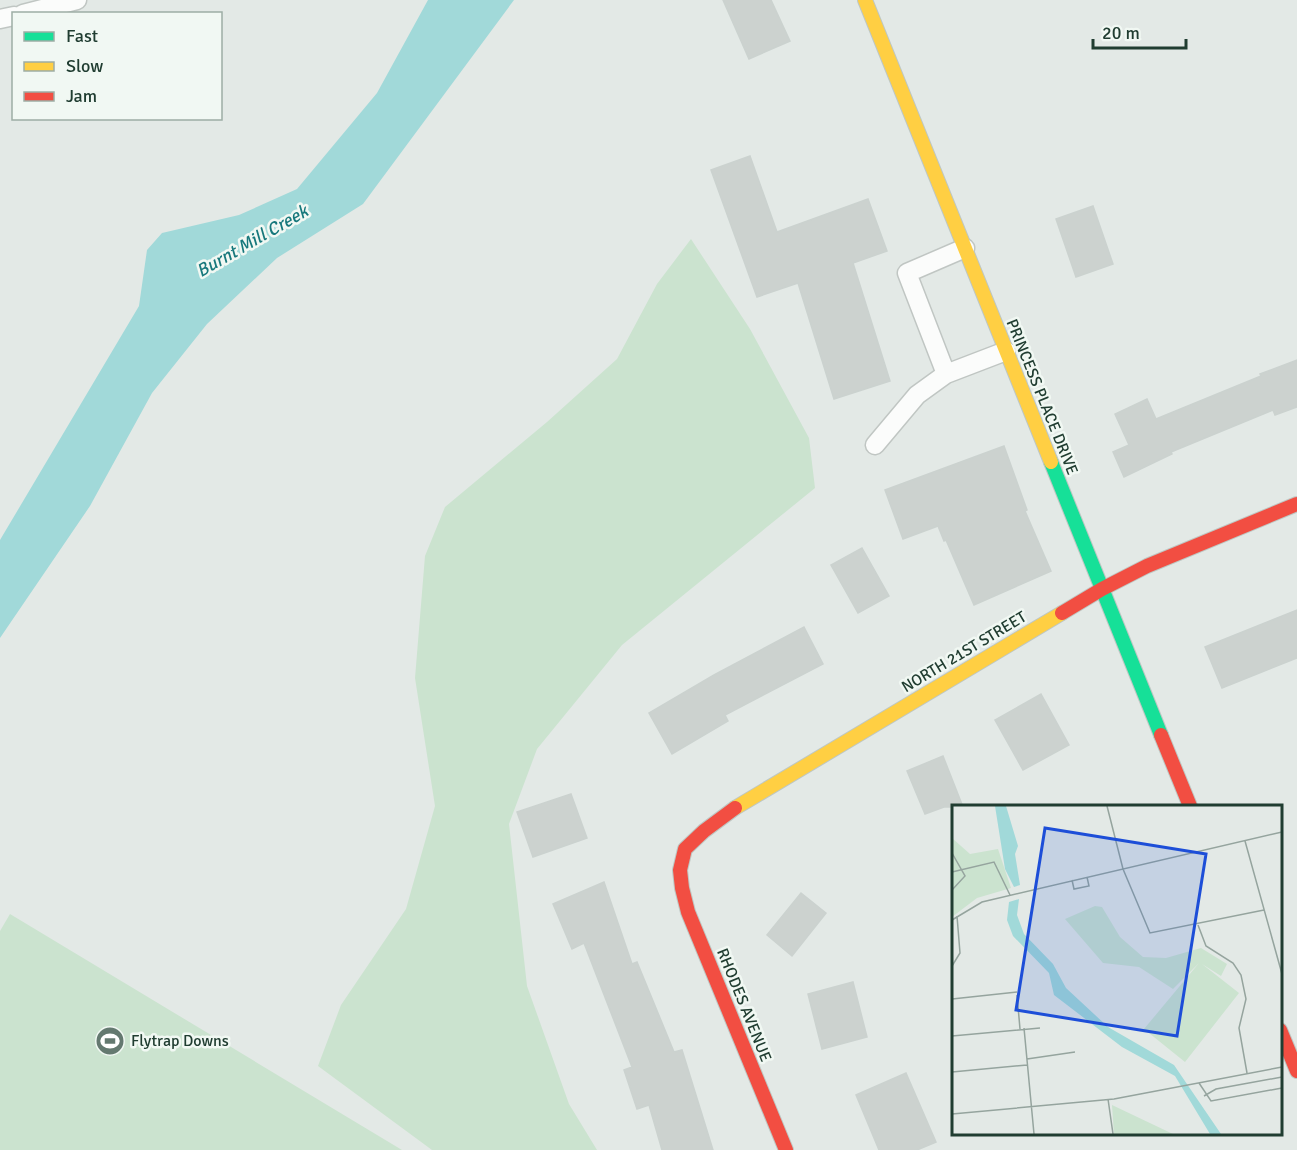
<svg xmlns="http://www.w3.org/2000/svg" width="1297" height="1150" viewBox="0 0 1297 1150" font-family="Signika,sans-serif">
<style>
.green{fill:#cbe3cf}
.water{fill:#a1d9d9}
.building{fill:#ccd2cf;stroke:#cbd2cf;stroke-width:1.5}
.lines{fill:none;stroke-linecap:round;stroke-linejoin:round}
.lane-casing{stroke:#c0c6c3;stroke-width:21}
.fast-casing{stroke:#bec7c3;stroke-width:16}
.slow-casing{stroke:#bec7c3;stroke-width:16}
.jam-casing{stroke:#bec7c3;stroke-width:16}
.lane{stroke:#fbfcfb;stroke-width:18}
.fast{stroke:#16e098;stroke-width:14}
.slow{stroke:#ffcf43;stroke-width:14}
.jam{stroke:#f24e42;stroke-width:14}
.labels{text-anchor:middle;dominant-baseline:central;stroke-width:5;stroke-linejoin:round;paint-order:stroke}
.street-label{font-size:16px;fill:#203d31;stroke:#f1f8f3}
.poi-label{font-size:16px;fill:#203d31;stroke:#f1f8f3;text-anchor:start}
.water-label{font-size:18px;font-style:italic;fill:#17787c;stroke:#f1f8f3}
.inset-road{fill:none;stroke:#95a49e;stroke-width:1.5}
.view{fill:#1d4ed8;fill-opacity:0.15;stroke:#1d4ed8;stroke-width:3}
.inset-edge{fill:none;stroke:#203d31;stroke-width:3}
</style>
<rect width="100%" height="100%" fill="#e3e9e6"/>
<!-- green -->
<path class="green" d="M691 239 750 329 809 438 815 488 622 645 537 749 509 824 527 986 569 1104 597 1150H432L318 1066 341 1005 406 909 435 806 415 678 425 556 445 507 547 422 617 359 657 284Z
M10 914 402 1150H403H0V931Z"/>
<!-- water -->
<path class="water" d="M428 0H514L363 204 277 258 207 324 152 393 90 506 0 638V540L139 306 147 250 162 233 239 215 297 189 377 93Z"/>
<!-- building -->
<path class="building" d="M723 0H771L790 41 749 59Z
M750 156 777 232 868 199 887 251 853 263 890 381 834 399 798 283 757 297 711 170Z
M1093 206 1113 264 1076 277 1056 219Z
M1297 360V407L1275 415 1273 410 1171 452 1172 454 1124 477 1113 452 1129 445 1115 414 1147 399 1156 419 1261 376 1260 374Z
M1004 446 1027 510 1025 511 1051 571 974 605 946 540 944 541 938 526 903 539 885 490Z
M862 548 889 596 858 613 831 565Z
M1297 610V658L1222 688 1205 647Z
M804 627 823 664 725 715 728 721 672 754 649 713 714 675Z
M1041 694 1069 745 1023 770 995 720Z
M943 756 963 807H944L925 814 907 771Z
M571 794 587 838 533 857 517 812Z
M604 882 632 964 637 962 674 1052 682 1050 713 1150H662L649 1105 637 1109 624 1070 632 1067 584 943 572 949 553 904Z
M801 893 826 913 792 956 767 935Z
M853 982 867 1037 822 1049 808 994Z
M906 1073 936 1142 917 1150H879L856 1095Z"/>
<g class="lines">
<!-- lane casing -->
<g class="lane-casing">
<path id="lane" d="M23 14 77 0
M0 19 14 16
M965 248 907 273 946 374 1006 351
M875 445 917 395 946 374"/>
</g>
<!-- fast casing -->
<g class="fast-casing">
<path id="fast" d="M1051 462 1161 735"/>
</g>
<!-- slow casing -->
<g class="slow-casing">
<path id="slow" d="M865 0 1051 462
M735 808 1062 613"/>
</g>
<!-- jam casing -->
<g class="jam-casing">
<path id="jam" d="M1062 613 1102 589 1147 566 1297 504
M1161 735 1190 806
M735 808 704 831 685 849 680 870 682 888 688 912 786 1150
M1280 1030 1297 1071"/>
</g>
<!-- lane -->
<use href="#lane" class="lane"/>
<!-- fast -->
<use href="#fast" class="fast"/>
<!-- slow -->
<use href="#slow" class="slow"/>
<!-- jam -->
<use href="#jam" class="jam"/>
</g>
<!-- icons -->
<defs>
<g id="stadium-disc" transform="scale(1.5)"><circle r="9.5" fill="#647970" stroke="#f1f8f3"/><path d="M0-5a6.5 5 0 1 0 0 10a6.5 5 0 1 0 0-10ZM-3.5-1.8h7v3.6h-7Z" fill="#fff"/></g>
</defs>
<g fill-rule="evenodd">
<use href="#stadium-disc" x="110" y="1041"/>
</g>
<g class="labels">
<!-- street labels -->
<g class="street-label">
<text transform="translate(1042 397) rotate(68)">PRINCESS PLACE DRIVE</text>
<text transform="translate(964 652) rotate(-31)">NORTH 21ST STREET</text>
<text transform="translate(744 1005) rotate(68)">RHODES AVENUE</text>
</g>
<!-- poi labels -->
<g class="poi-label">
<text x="131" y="1041">Flytrap Downs</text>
</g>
<!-- water labels -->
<g class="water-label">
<text transform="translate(252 241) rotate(-30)">Burnt Mill Creek</text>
</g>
</g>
<!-- overview -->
<g transform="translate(952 805)">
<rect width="330" height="330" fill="#e3e9e6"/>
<path d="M0 33 18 49 46 44 59 83 25 93 0 112ZM143 101 150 102 168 132 191 152 214 153 249 143 275 159 269 171 250 159 287 188 233 257 192 224 247 158 221 184 187 162 151 158 113 114ZM160 300 221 329H162Z" fill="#cbe3cf"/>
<path d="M43 1H54L66 41 63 49 68 80 62 82 53 64ZM67 94 65 110 72 129 101 159 114 183 156 222 222 260 269 329H258L223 271 170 242 102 190 97 168 61 131 55 115 57 97Z" fill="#a1d9d9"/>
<path class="inset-road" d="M155 1 171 64 198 128 312 105M293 36 330 169M0 48 13 71 0 85M0 67 42 57 58 90M120 75 122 84 137 81 135 72M0 115 30 97 330 27M246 120 254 141 281 158 289 170 294 194 287 223 295 268M0 161 8 148 5 111M65 190 68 224M0 194 65 187M72 223 82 329M0 231 88 223M75 254 123 247M0 267 75 260M247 278 259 296 330 283M252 291 264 284 330 272M156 294 161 329M0 309 162 294 330 262"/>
<path class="view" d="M93 23 254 49 225 231 64 205Z"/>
<rect width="330" height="330" class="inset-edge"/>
</g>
<!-- legend -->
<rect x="12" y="12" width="210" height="108" fill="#f1f8f3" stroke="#9dada5" stroke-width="1.5"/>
<rect x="24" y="32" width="30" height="9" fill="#16e098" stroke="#9dada5" stroke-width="1.5"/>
<text x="66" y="42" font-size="18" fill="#203d31">Fast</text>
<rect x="24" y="62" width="30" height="9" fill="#ffcf43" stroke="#9dada5" stroke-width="1.5"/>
<text x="66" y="72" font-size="18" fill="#203d31">Slow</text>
<rect x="24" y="92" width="30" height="9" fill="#f24e42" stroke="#9dada5" stroke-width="1.5"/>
<text x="66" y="102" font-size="18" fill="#203d31">Jam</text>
<!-- scale -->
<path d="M1093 39v9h93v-9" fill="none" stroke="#203d31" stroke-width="3"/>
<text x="1102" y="39" font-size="18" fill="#203d31" stroke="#f1f8f3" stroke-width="4.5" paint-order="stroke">20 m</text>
</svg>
